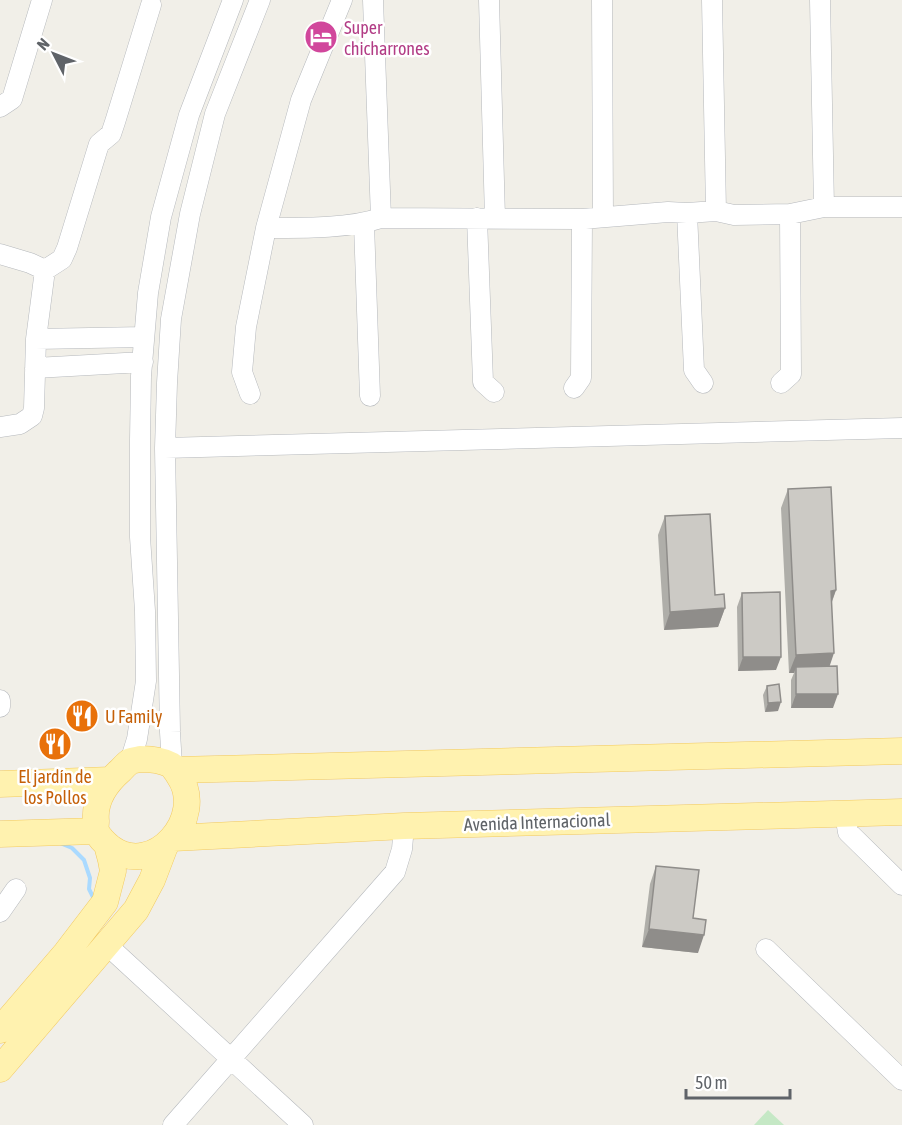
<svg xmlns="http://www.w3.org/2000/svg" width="902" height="1125" viewBox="0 0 902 1125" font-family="'Asap Condensed',sans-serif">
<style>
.green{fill:#c5e8c5}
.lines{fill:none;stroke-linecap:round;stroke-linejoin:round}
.stream{stroke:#aadaff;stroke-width:4}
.minor-casing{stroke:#b5b8bc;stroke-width:21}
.major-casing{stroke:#f2c960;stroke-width:27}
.minor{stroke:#fff;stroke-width:20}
.major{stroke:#fff2af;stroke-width:26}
.wall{fill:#afaea9}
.shaded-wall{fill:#8f8d8a}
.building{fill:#cccac5;stroke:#8f8d8a;stroke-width:1.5}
.labels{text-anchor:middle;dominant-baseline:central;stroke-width:5;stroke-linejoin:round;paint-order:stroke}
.hotel-label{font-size:18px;fill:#b23c85;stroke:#fff;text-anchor:start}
.food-label{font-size:18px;fill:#c56008;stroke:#fff;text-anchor:start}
.street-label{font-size:18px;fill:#5f6368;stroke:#fff}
</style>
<rect width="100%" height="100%" fill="#f1efe8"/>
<!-- green -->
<path class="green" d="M768 1110 784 1125H754Z"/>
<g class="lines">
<!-- stream -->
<path class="stream" d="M60 843 72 848 84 860 90 878 89 889 95 901"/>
<!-- minor casing -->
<g class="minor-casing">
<path id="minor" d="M373 0 381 218
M489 0 495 218
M602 0 603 217
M712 0 716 211
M820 0 824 207
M0 107 12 99 42 0
M687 213 694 370 703 383
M477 218 483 382 494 392
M364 224 370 396
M266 228C302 228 347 229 381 218L582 219 668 212 687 213 716 211 734 215 790 214 824 207H902
M0 254 30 263 45 270
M36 339 144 337
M35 368 143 362
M781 383 791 374 790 214
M574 388 581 378 582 219
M250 394 242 372 246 327 266 228 301 100 342 0
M0 427 20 424 32 416 34 408 36 339 45 270 62 259 67 248 99 144 111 134 115 122 151 5
M165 448 902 428
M0 700V707
M130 762 137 739 146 681 145 611 140 537V440L141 376 148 293 161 217 189 115 233 0
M172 766 170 732 165 448 167 383 171 319 190 214 215 114 260 0
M845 814 848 832 902 885
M0 912 16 889
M107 945 303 1125
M766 949 902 1080
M173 1125 395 872 402 849 404 826"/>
</g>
<!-- major casing -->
<g class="major-casing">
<path id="major" d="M140 759C150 759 162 760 171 765 174 768 177 772 179 776 207 817 154 879 111 848 106 844 99 837 96 831 95 828 96 824 96 821 94 801 106 783 121 770 124 767 127 763 131 761 134 760 137 760 140 759Z
M175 770 902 751
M0 784 111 780
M0 834 96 831
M173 838 404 826 902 812
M0 1030 66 953 105 902 113 871 111 860 107 845
M0 1069 136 910 152 880 165 846"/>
</g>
<!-- minor -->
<use href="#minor" class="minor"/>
<!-- major -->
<use href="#major" class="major"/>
</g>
<!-- wall -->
<path class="wall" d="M788 489 836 590 832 602 829 666 833 708H791V680L794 673H789L781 508Z
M665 516 715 595 725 608 718 627 664 630 658 535Z
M742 593 776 670 738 671 737 607Z
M767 686 778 711 765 712 763 695Z
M656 866 693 918 698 953 642 947 650 884Z"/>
<!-- shaded-wall -->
<path class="shaded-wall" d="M836 590 829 609 831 591Z
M725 608 718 627 664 630 670 612Z
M834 653 828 671 796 667 794 673H789L796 655Z
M743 657H781L776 670 738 671Z
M796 694H838L833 708H791Z
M781 702 778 711 765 712 768 703Z
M649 929 704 935 698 953 642 947Z"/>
<!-- building -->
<path class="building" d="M831 487 836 590 831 591 834 653 796 655 788 489Z
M710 514 715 595 724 594 725 608 670 612 665 516Z
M780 592 781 657H743L742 593Z
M837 666 838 694H796V667Z
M779 684 781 702 768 703 767 686Z
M656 866 699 870 693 918 706 920 704 935 649 929Z"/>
<!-- icons -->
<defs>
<g id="hotel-disc" transform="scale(1.725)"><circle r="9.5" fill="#d1479c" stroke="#fff"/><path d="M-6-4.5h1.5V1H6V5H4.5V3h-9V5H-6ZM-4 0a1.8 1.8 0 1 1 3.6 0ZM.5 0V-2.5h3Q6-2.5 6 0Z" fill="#fff"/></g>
<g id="restaurant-disc" transform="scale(1.725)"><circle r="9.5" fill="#e8710a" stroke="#fff"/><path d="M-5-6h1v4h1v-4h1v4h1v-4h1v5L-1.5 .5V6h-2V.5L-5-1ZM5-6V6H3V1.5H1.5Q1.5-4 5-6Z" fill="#fff"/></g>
</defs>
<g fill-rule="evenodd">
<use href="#hotel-disc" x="321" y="37"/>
<use href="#restaurant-disc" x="82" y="716"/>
<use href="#restaurant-disc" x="55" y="744"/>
</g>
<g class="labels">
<!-- hotel labels -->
<g class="hotel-label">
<text x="344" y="27">Super<tspan x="344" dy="21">chicharrones</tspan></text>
</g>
<!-- food labels -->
<g class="food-label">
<text x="105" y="716">U Family</text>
<text x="55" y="776" text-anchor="middle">El jardín de<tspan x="55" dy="21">los Pollos</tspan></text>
</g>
<!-- street labels -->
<g class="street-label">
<text transform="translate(537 822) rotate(-2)">Avenida Internacional</text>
</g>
</g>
<!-- north arrow -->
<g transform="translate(54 54) rotate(312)" stroke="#ffffff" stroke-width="4.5" paint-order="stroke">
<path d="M0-4.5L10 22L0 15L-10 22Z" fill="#5f6368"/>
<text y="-9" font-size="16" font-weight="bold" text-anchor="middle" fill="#5f6368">N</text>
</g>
<!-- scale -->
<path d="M686 1089v9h104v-9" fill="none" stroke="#5f6368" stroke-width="3"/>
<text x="695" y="1089" font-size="18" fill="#5f6368" stroke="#ffffff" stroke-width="4.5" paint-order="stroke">50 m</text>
</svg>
